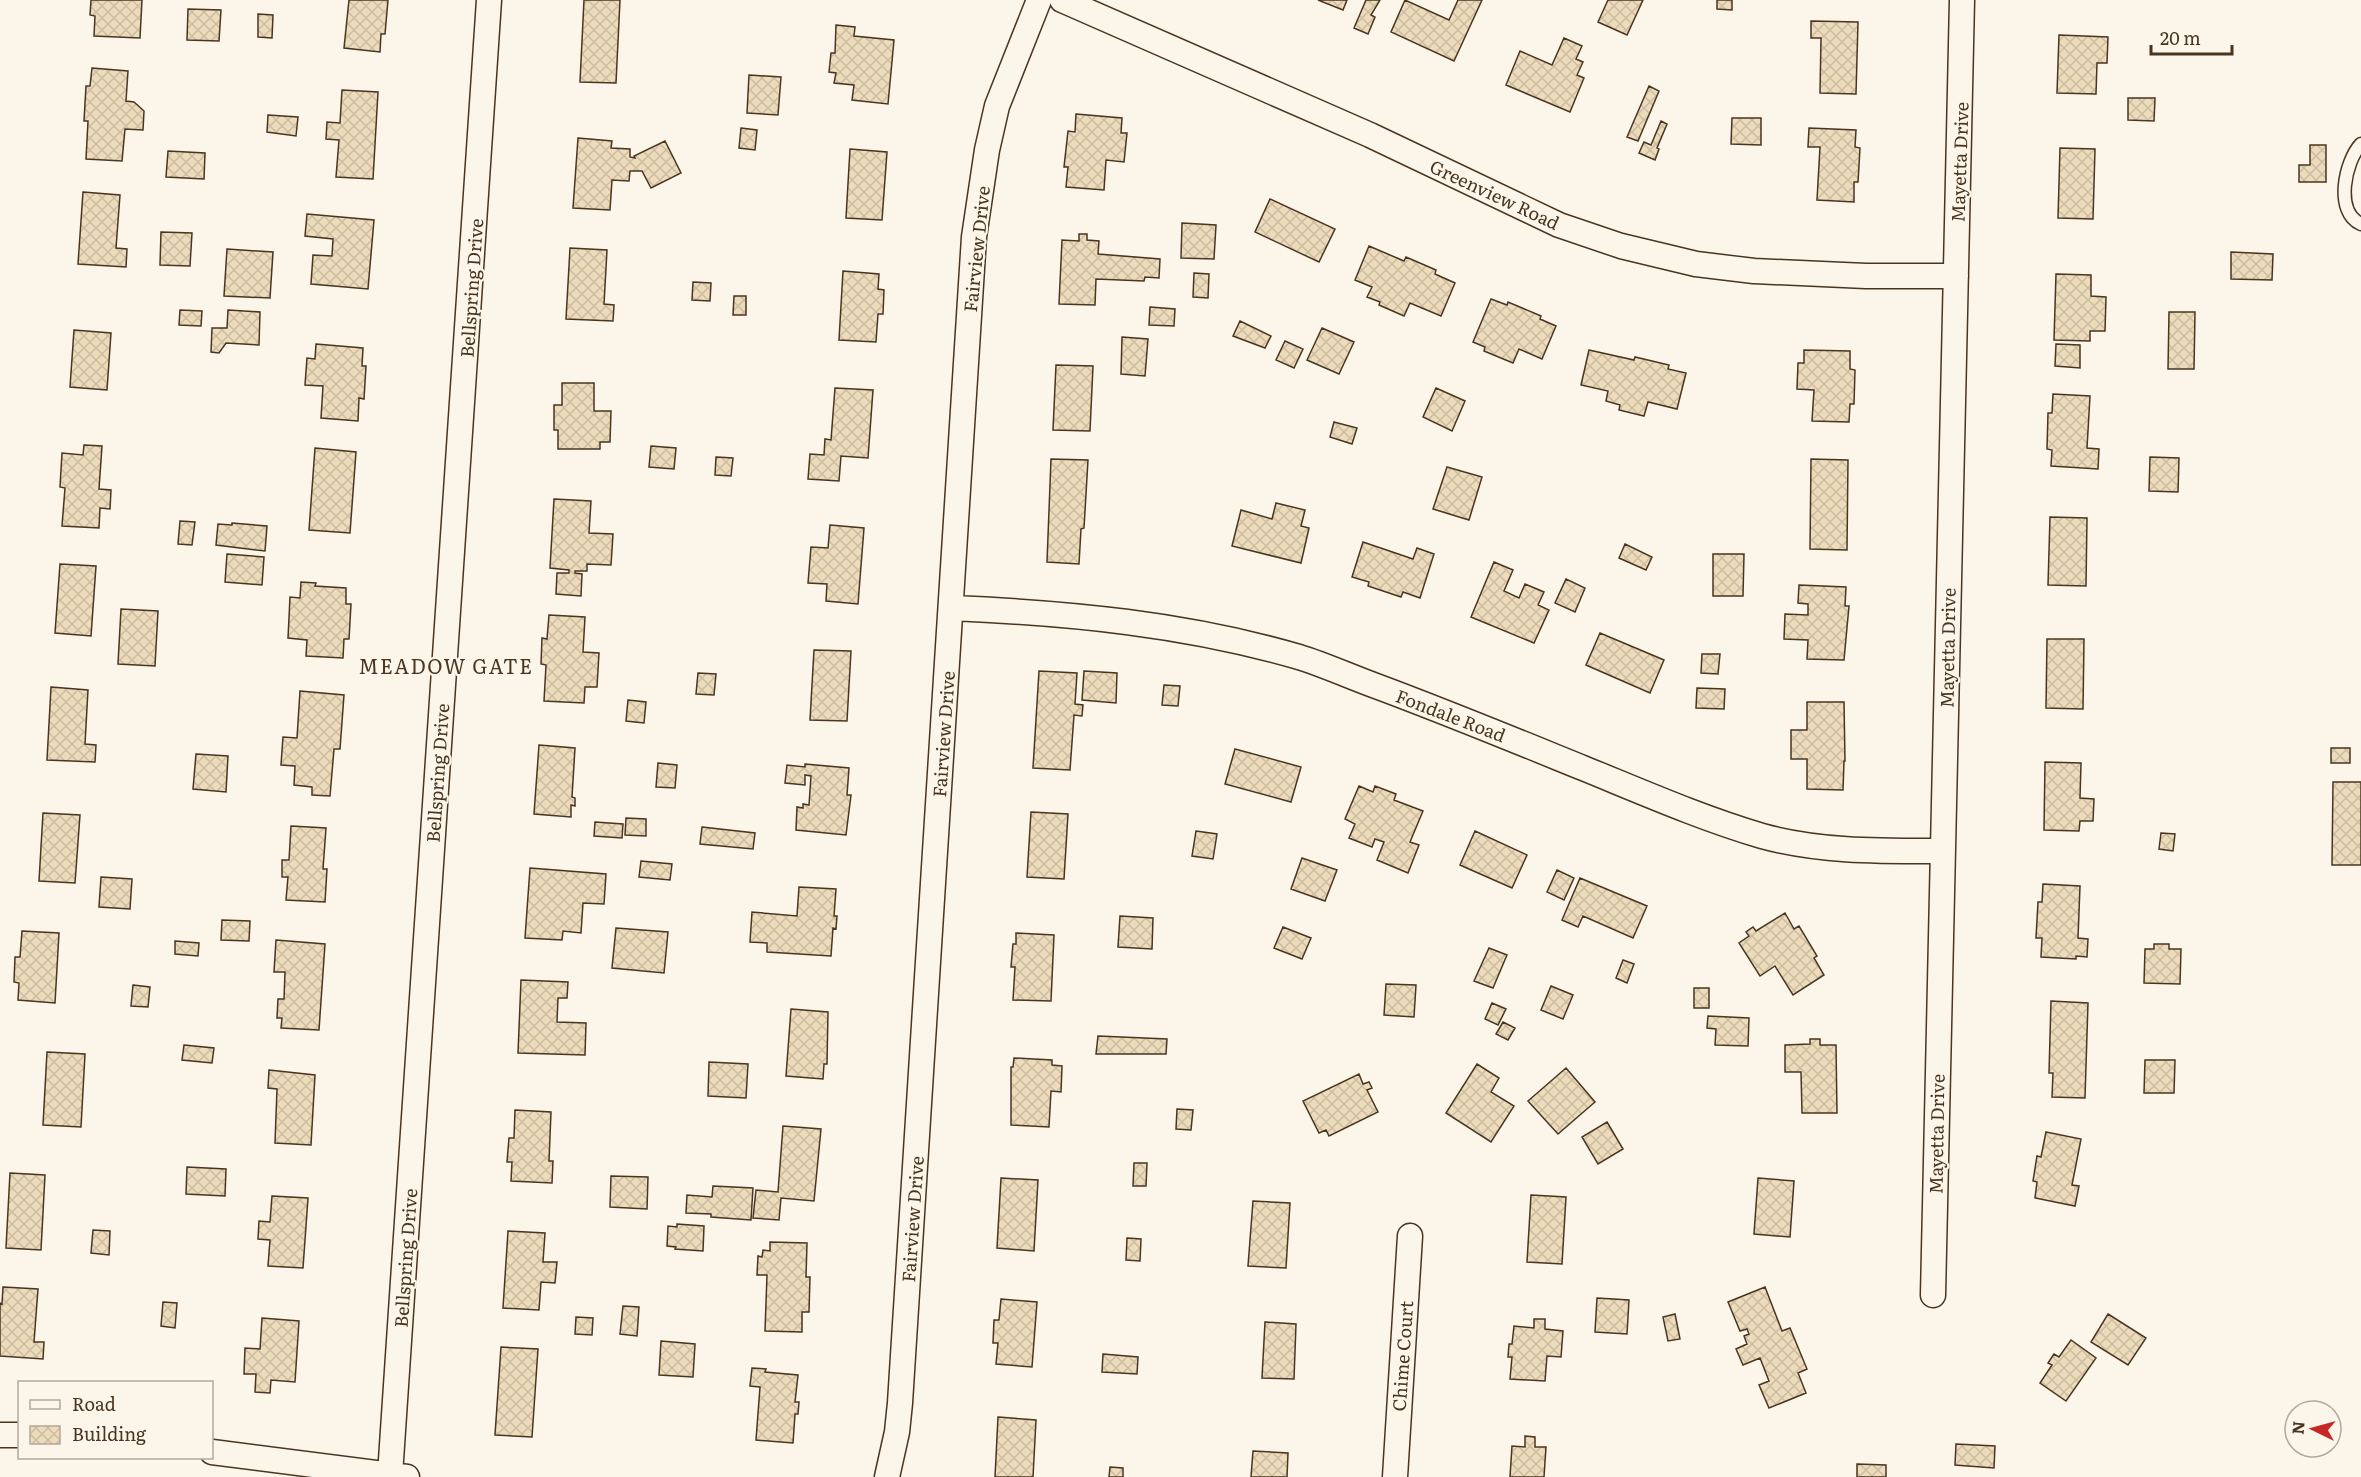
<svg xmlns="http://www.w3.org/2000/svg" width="2361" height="1477" viewBox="0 0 2361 1477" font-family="Literata,serif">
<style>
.building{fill:url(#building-cross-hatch);stroke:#4a3520;stroke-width:1.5}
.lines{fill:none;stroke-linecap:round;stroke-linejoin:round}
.service-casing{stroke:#4a3520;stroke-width:15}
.minor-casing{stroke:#4a3520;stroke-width:27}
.service{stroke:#fbf6e9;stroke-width:12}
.minor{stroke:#fbf6e9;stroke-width:24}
.labels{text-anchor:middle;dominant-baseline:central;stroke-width:4.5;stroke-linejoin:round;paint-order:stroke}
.street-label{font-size:18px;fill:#4a3520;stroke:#fbf6e9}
.neighbourhood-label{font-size:20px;letter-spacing:1.5px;fill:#4a3520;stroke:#fbf6e9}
</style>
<defs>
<pattern id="building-cross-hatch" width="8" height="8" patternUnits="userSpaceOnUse" patternTransform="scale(1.5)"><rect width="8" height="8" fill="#ecdcbc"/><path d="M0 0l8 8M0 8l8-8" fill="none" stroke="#ccbda1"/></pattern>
</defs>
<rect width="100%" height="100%" fill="#fbf6e9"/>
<!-- building -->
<path class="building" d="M91 0H142L140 38 94 36 95 16 90 15Z
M349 0H388L385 34H381L380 52 344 48Z
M584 0H620L616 83 580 82Z
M1318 0H1347L1343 10Z
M1366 0H1380L1371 15 1375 17 1368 34 1354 28Z
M1405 0 1449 20 1458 0H1482L1454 61 1391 32Z
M1608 0H1643L1627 35 1598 22Z
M1717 0H1732V10L1717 9Z
M188 9 221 10 219 41 187 40Z
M258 14 273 15 272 38 258 37Z
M1811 21 1858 22 1856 94 1820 93 1821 38H1811Z
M836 25 855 27 854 36 894 40 888 104 852 100 854 85 834 83 836 73 829 72 831 53H835Z
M2059 35 2108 37 2107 63H2097L2096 94 2057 93Z
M1564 38 1582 46 1576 59 1583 62 1577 75 1584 78 1570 112 1506 85 1520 51 1552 65Z
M92 68 128 71 126 101 134 102 144 111 143 130 125 129 122 161 86 159 88 121H84L86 86H90Z
M749 75 781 77 778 115 747 113Z
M1649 86 1659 91 1638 141 1627 137Z
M342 90 378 92 373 179 336 177 339 140 326 139 327 122 340 123Z
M2128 98H2155L2154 121 2128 120Z
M1076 114 1122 118 1121 133H1127L1124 162 1106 160 1104 190 1066 187 1068 167H1064L1068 131 1075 132Z
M268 115 298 117 296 136 267 132Z
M1732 118H1761V145L1731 144Z
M1661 121 1667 124 1657 148 1659 149 1655 160 1639 153 1644 142 1651 145Z
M741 128 757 130 755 150 739 148Z
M1809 128 1856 130 1855 147 1860 148 1858 182H1854V202L1817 200 1820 147H1808Z
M578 138 612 141 611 148 630 149V157L635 158 634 156 665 141 681 173 651 188 642 171H630L629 181 612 180 610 210 573 208Z
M2310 145H2326V182H2299V165H2310Z
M2060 148 2095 149 2093 219 2058 218Z
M850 149 887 152 882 220 846 218Z
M168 151 205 153 204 179 166 177Z
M83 192 120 195 116 248 127 249 126 267 78 264Z
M1270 199 1335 229 1319 262 1255 232Z
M307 214 374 220 368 289 311 284 313 255 332 256 333 239 305 236Z
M1182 223 1216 225 1214 259 1181 258Z
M161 232 192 233 190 266 160 265Z
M1079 234H1087V240L1099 241 1098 254 1160 259 1159 278 1145 277 1144 281 1096 279 1095 305 1059 304 1062 240 1079 241Z
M1369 246 1404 261 1406 257 1436 270 1435 274 1455 283 1441 316 1410 303 1404 316 1379 305 1380 302 1367 297 1372 287 1355 280Z
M570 248 607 250 604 304 614 305 613 321 566 319Z
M227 249 273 252 270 298 224 296Z
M2231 252 2273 254 2272 280 2231 279Z
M843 271 879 274 878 289 884 290 883 314H878L876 342 839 340Z
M1194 273 1209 274 1208 298 1193 297Z
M2056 274 2091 275V296L2106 297 2105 331H2090V341L2054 340Z
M693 282 711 283 710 301 692 300Z
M734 296H746V315H733Z
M1491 299 1507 305 1508 302 1541 316 1540 319 1556 326 1542 359 1519 349 1513 363 1484 351 1485 347 1473 342Z
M1150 307 1175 309 1174 326 1149 325Z
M180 310 202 311 201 326 179 325Z
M228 310 260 312 259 345 226 343 219 353 211 352 212 328H227Z
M2169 312H2195L2194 369H2168Z
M1240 321 1271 336 1265 348 1233 336Z
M1322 328 1354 342 1339 374 1307 360Z
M74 330 111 333 107 390 70 387Z
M1122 337 1148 339 1145 376 1121 374Z
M1285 341 1303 349 1294 368 1276 360Z
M316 344 363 348 362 366H366L364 399 359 398 358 421 321 418 323 386 305 385 307 358 315 359Z
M2056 344 2080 345V368L2055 366Z
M1589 350 1634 360 1635 357 1669 365 1668 369 1686 373 1677 409 1648 402 1644 416 1619 410 1620 405 1606 401 1608 391 1581 385Z
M1804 350 1850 351V369L1855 370 1854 404H1850L1849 422 1812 421 1814 390 1797 389 1798 363H1804Z
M1056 365 1093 366 1090 431 1053 430Z
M562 383H594V411H611L610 442H600V449H558V430H554V405H562Z
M835 388 873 390 868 458 841 456 839 481 808 479 810 454 824 455 825 439 831 440Z
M1436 388 1465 401 1452 431 1423 417Z
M2053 394 2090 396 2087 448 2099 449 2098 469 2051 466 2052 450 2047 449 2048 413H2052Z
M1334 422 1357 428 1352 444 1330 437Z
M84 445 102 446 99 489 111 490 110 509 100 508 99 528 62 526 65 488 60 487 62 453 83 455Z
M651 446 676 448 674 469 649 467Z
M315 448 356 452 350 533 309 530Z
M716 457 733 458 731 476 715 475Z
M2150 457 2179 458 2178 492 2149 491Z
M1051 459 1088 460 1084 528 1081 529 1079 564 1047 562Z
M1811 459 1848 460 1847 550 1810 549Z
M1447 467 1482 477 1469 520 1433 509Z
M554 499 591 501 589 533 613 534 611 565 587 564V571H575V573L582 574 581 596 556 594 557 573H569V570L550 568Z
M1276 503 1305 510 1301 526 1309 528 1301 563 1232 546 1241 510 1272 519Z
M2050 517 2087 518 2086 586 2048 585Z
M180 521 195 522 192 545 178 544Z
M232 523 267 526 265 551 216 545 218 524 232 525Z
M830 525 864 528 858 604 826 601 827 584 808 583 811 547 828 548Z
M1363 542 1413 559 1417 548 1434 554 1420 598 1403 592 1401 597 1368 586 1369 582 1352 577Z
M1625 544 1652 557 1646 570 1619 558Z
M227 554 264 557 262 585 225 582Z
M1713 554H1744L1743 596H1713Z
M1494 562 1513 570 1504 591 1519 598 1525 584 1544 592 1538 605 1549 610 1534 643 1471 617Z
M60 564 96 566 91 636 55 633Z
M1566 579 1585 588 1575 612 1555 603Z
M301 582 316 583 315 586 346 588V604H351L349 639H344L343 658 306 656 307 640 288 638 290 597 300 598Z
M1799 585 1846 587 1845 606H1849L1844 660 1807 659 1808 640 1784 639 1785 614 1808 615V604L1798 603Z
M121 609 158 611 155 666 118 664Z
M549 615 585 617 583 652 599 653 597 687H585L584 703 544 701 546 665 541 664 542 638 547 639Z
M1600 633 1664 660 1650 693 1586 665Z
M2047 639H2084L2083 709 2046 708Z
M814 650 851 651 847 721 810 720Z
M1702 654H1720L1718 674 1701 673Z
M1039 671 1077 673 1075 704 1083 705 1082 716 1074 715 1070 770 1033 768Z
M1084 671 1117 673 1116 703 1082 700Z
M698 673 716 674 714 695 696 694Z
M1164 685 1180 686 1178 706 1162 705Z
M51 687 88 690 85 744 96 745 95 762 47 760Z
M1697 688 1725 689 1724 709 1696 708Z
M300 691 344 695 340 749H334L330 796 312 795V787L294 785 295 766 281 765 283 737 297 738Z
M628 700 646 702 644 723 626 721Z
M1807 702H1844L1845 761H1844L1843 790 1807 789V759H1791V730H1807Z
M539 745 575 748 572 797 575 798V806L571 805V817L534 814Z
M2331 748H2350V763H2331Z
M1235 749 1301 767 1291 802 1225 784Z
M196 754 228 756 226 792 193 789Z
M2045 762 2081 763 2080 798 2094 799 2093 821H2080L2079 831 2044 830Z
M658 763 677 765 675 788 656 787Z
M805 764 849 768 847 795H851L846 835 796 830 797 807 803 808V804L809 805 811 776 805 775V785L785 783 787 765 805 767Z
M2333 782H2361V865H2332Z
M1359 786 1373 792 1375 786 1396 794 1394 800 1423 811 1410 842 1419 845 1408 873 1377 860 1384 842 1375 839 1372 847 1349 838 1355 824 1345 819Z
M1031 812 1068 814 1064 879 1027 877Z
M43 813 80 815 75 883 39 881Z
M626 818 646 819V836L625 835Z
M595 822 623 824 622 838 594 836Z
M291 826 326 828 323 869H327L325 902 286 900 288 877H282V860H289Z
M702 827 755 833 753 849 700 844Z
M1196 831 1217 834 1213 859 1192 856Z
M1475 831 1527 855 1512 888 1460 865Z
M2161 833 2175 834 2173 851 2159 849Z
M1302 858 1337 870 1325 901 1291 889Z
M641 861 672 864 670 880 639 877Z
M530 868 606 874 604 904 583 903 581 933 563 931 562 940 525 938Z
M1557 870 1574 878 1564 900 1547 892Z
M101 877 132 879 130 909 99 907Z
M1580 878 1647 906 1633 938 1583 916 1578 927 1562 920Z
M2043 884 2080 886 2078 938 2088 939 2087 957 2076 956V959L2041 957 2042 938H2036L2038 902H2042Z
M799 887 836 889 834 916H837L836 929 833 928 831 956 767 952V943L750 942 752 912 797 916Z
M1785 913 1794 929 1799 926 1817 956 1814 958 1824 975 1793 995 1775 966 1760 976 1739 943 1749 936 1746 932 1753 927 1756 931Z
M1120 916 1153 918 1152 949 1118 947Z
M222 920 250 921 249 941 221 940Z
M1283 927 1311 938 1302 959 1274 948Z
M616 928 668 932 664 973 612 968Z
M22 931 59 933 55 1003 18 1000 19 983 14 982 15 957H20Z
M1016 933 1054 935 1051 1001 1013 1000 1015 967H1011L1013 944H1016Z
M276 940 325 944 319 1030 281 1028 282 1018H277L278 999H284L285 972H274Z
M175 941 199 943 198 956 175 954Z
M2154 944H2169V949H2181L2180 984 2144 983 2145 949H2154Z
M1489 948 1507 955 1493 988 1474 981Z
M1623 960 1634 964 1627 983 1616 978Z
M521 980 568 982 567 998H558L557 1022 586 1023 585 1055 518 1053Z
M1386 984 1416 985 1414 1017 1384 1015Z
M133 985 150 987 148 1007 131 1006Z
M1551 986 1573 995 1563 1019 1541 1010Z
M1694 988H1709V1008H1694Z
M2051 1001 2088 1003 2085 1098 2052 1097 2053 1073H2049Z
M1492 1003 1506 1009 1498 1025 1485 1019Z
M791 1009 828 1012 827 1064H824L823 1079 786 1076Z
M1708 1016 1749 1018 1748 1046 1715 1045 1716 1029 1707 1028Z
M1503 1022 1515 1028 1508 1040 1496 1034Z
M1098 1036 1167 1039 1166 1054H1096Z
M1810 1039H1820V1045H1836L1837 1113H1802L1801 1072H1785V1045L1810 1044Z
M184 1045 214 1048 212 1063 182 1060Z
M47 1052 85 1054 81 1127 43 1125Z
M1014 1058 1052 1060V1065L1062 1066 1061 1092 1051 1091 1049 1127 1011 1125V1067H1013Z
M2145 1060H2175L2174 1093H2144Z
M709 1062 748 1064 746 1098 708 1096Z
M1477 1064 1499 1078 1491 1092 1514 1106 1491 1142 1446 1113Z
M1566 1068 1595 1102 1558 1134 1528 1101Z
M269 1070 315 1075 311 1145 275 1143 277 1089 268 1088Z
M1359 1074 1363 1084 1369 1082 1372 1088 1367 1090 1378 1112 1329 1136 1326 1130 1319 1133 1303 1101Z
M1177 1109 1193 1110 1191 1130 1176 1129Z
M515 1110 551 1112 549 1161H553L552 1183 511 1181 512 1162H507L509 1138H514Z
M1607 1122 1623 1149 1598 1164 1582 1137Z
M783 1126 821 1129 814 1201 781 1198 779 1220 753 1218 756 1190 778 1192Z
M2046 1132 2081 1139 2072 1185 2079 1186 2075 1206 2035 1198 2037 1182 2033 1181 2037 1156 2041 1157Z
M1134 1163H1147L1146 1186H1133Z
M187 1167 226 1169 225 1196 186 1194Z
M10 1173 45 1175 41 1250 6 1248Z
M611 1176 648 1177 647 1209 610 1207Z
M1001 1178 1038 1180 1034 1251 997 1248Z
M1758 1178 1794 1181 1790 1237 1754 1234Z
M713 1186 753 1188 751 1220 711 1217V1214L686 1213 687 1195 712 1197Z
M1531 1195 1566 1197 1562 1264 1527 1262Z
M272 1196 308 1198 303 1268 268 1266 270 1240 258 1239 259 1221 270 1222Z
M1253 1201 1290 1203 1286 1268 1248 1266Z
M677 1224 704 1226 703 1251 675 1249 676 1247 667 1246 668 1226 677 1227Z
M93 1230 110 1231 109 1255 91 1253Z
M508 1231 545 1233 543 1262H557L555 1283 541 1282 539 1310 503 1308Z
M1127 1238 1141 1239 1140 1261 1126 1260Z
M770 1242 807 1243 806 1277H810L809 1312H802V1332L765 1331 767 1275H757L758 1256 762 1257 763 1250 770 1251Z
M3 1287 38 1289 34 1342H44L43 1359 0 1356V1303L2 1304Z
M1765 1287 1782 1331 1790 1328 1807 1369 1798 1373 1806 1393 1769 1408 1759 1385 1769 1381 1760 1358 1743 1365 1736 1349 1747 1344 1744 1336 1749 1334 1747 1329 1740 1331 1728 1302Z
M1597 1298 1629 1300 1627 1334 1595 1332Z
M1001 1299 1037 1302 1032 1367 996 1364 998 1343H993L994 1320H999Z
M163 1302 177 1303 175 1328 161 1326Z
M623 1306 639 1307 637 1336 620 1334Z
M1675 1314 1680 1339 1668 1341 1663 1317Z
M2108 1314 2146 1338 2128 1365 2091 1342Z
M576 1317 593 1318 592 1335 575 1334Z
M262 1318 299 1321 295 1382 271 1380 270 1393 255 1392 256 1374H244L245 1348 260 1349Z
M1534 1319H1545V1329L1563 1331 1561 1357 1547 1356 1545 1381 1510 1379 1512 1357H1508L1509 1344H1512L1514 1326 1534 1328Z
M1265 1322 1296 1324 1294 1379 1262 1378Z
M2071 1340 2096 1358 2066 1401 2040 1383 2052 1365 2048 1363 2054 1354 2059 1357Z
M661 1341 695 1344 693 1377 659 1375Z
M501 1347 538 1349 532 1437 495 1435Z
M1103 1354 1138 1357 1137 1374 1102 1372Z
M752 1368 766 1369 765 1372 798 1375 795 1402H799L798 1414H795L793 1443 756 1440 760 1387 750 1386Z
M998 1417 1036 1420 1033 1477H995Z
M1525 1436 1535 1437V1447H1546L1544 1477H1510L1512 1446 1525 1447Z
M1956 1444 1995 1446 1994 1468 1955 1465Z
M1253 1451 1288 1453 1287 1477H1251Z
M1857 1464 1886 1465V1477H1857Z
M1110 1467 1123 1468V1477H1109Z"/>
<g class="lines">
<!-- service casing -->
<g class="service-casing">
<path id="service" d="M2361 144C2345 161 2334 212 2361 224"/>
</g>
<!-- minor casing -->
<g class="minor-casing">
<path id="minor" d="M1062 0 1370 135 1559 225 1621 246 1696 264 1754 271 1866 276H1956
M952 608C1069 613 1186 624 1299 657 1325 665 1351 677 1376 686 1446 712 1514 740 1583 768 1642 792 1701 818 1762 836 1820 852 1882 851 1942 851
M1933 1295 1962 0
M0 1435H20
M212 1452 407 1477
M390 1475 489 0
M887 1477 897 1432 900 1403 974 237 987 150 997 106 1039 0
M1395 1477 1410 1236"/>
</g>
<!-- service -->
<use href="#service" class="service"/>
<!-- minor -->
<use href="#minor" class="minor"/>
</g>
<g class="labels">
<!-- street labels -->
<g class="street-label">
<text transform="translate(1959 162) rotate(-88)">Mayetta Drive</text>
<text transform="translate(1495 194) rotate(25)">Greenview Road</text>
<text transform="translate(976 249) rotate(-84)">Fairview Drive</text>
<text transform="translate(471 288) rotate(-86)">Bellspring Drive</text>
<text transform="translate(1947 648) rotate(-89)">Mayetta Drive</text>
<text transform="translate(1451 715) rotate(21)">Fondale Road</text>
<text transform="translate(943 734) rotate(-86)">Fairview Drive</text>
<text transform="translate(437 773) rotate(-86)">Bellspring Drive</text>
<text transform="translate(1936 1134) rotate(-89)">Mayetta Drive</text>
<text transform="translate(912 1219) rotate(-86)">Fairview Drive</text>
<text transform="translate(405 1258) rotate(-86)">Bellspring Drive</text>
<text transform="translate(1402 1356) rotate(-86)">Chime Court</text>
</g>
<!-- neighbourhood labels -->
<g class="neighbourhood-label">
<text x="446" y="665">MEADOW GATE</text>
</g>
</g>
<!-- legend -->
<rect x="18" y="1381" width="195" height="78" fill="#fbf6e9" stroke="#b4a999" stroke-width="1.5"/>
<rect x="30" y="1400" width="30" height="9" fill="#fbf6e9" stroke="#b4a999" stroke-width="1.5"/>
<text x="72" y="1411" font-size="18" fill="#4a3520">Road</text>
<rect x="30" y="1426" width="30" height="18" fill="url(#building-cross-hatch)" stroke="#b4a999" stroke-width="1.5"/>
<text x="72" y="1441" font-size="18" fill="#4a3520">Building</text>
<!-- north arrow -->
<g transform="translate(2313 1429) rotate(275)"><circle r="28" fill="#fbf6e9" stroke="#b4a999" stroke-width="1.5"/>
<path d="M0-4.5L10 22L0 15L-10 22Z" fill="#c62828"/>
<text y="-9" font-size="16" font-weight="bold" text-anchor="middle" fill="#4a3520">N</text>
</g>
<!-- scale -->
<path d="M2151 45v9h81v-9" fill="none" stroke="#4a3520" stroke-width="3"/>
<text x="2160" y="45" font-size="18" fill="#4a3520" stroke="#fbf6e9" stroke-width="4.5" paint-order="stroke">20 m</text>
</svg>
